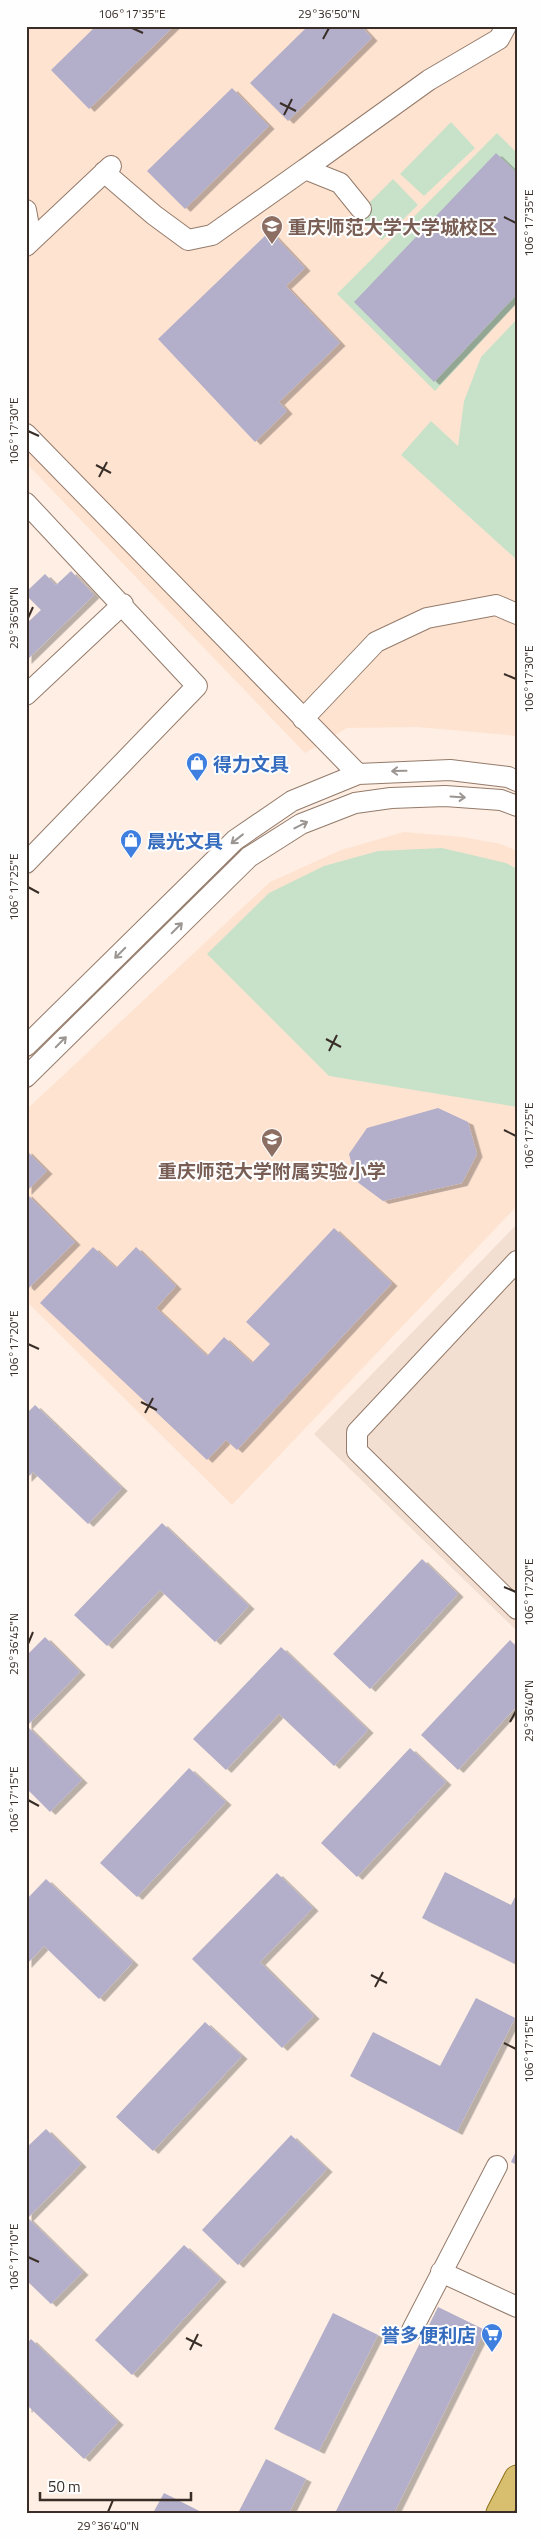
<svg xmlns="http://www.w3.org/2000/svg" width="543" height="2539" viewBox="0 0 543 2539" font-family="'Titillium Web','Noto Sans SC',sans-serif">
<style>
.commercial{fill:#f3dfd1}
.built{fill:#ffe3d1}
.green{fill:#c8e2c9}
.building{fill:#b3aec9;filter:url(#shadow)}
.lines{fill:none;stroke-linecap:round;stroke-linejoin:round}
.minor-casing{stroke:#947b6b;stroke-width:22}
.major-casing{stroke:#8f7119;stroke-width:27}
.minor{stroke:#fff;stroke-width:20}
.major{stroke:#d8bf70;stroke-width:25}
.oneway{stroke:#9c9693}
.ticks{fill:none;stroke:#382d27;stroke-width:2}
.labels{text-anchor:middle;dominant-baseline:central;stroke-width:4;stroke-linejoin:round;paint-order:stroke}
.education-label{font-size:19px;font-weight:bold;fill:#785e54;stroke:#fefefe;text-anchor:start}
.shop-label{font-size:19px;font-weight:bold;fill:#366cbe;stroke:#fefefe;text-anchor:start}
.neatline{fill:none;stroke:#382d27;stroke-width:2}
.ticks-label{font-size:12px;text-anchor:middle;fill:#382d27}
</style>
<defs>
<filter id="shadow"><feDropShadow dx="5.5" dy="3" stdDeviation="0" flood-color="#0004"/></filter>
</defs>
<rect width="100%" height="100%" fill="#feeee3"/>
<!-- commercial -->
<path class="commercial" d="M517 1224V1631L314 1434Z"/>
<!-- built -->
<path class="built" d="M26 26H517V736L418 727 347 728 305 753 26 463Z
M404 832 462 837 501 844 517 851V1206L232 1505 26 1301V1110L270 882 341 850Z"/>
<!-- green -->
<path class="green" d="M451 122 475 148 424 196 400 174Z
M497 133 517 153V303L435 391 337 294Z
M393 179 418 205 382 240 356 216Z
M517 319V560L401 455 431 421 458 446 464 401 481 357Z
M442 848 506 863 517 869V1107L329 1076 207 954 269 893 324 866 378 851Z"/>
<!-- building -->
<path class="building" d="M96 26H174L89 109 51 70Z
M308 26H361L372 38 288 121 250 83Z
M232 88 269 126 185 209 147 171Z
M496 153 517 173V294L434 382 354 302Z
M270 231 305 268 286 286 340 343 279 402 287 411 255 442 158 339Z
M71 571 94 595 26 661V624L41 610 26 595V592L45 574 56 585Z
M438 1108 468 1122 477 1154 462 1183 383 1201 356 1181 349 1154 367 1128Z
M26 1150 47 1171 26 1192Z
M26 1193 75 1242 29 1288 26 1285Z
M334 1228 392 1283 237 1450 226 1440 207 1460 40 1303 93 1247 116 1268 136 1247 176 1286 156 1308 207 1356 224 1337 252 1363 270 1344 246 1322Z
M35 1405 122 1488 88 1524 33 1472 26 1479V1414Z
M162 1523 249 1606 215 1642 160 1590 107 1646 74 1615Z
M422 1559 458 1594 370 1689 333 1654Z
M45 1637 80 1672 27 1726 82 1780 50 1812 26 1788V1656Z
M510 1640 517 1647V1706L458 1770 421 1735Z
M281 1647 368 1730 334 1766 279 1714 226 1770 193 1739Z
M410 1748 446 1782 357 1877 321 1843Z
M189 1768 226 1802 137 1897 100 1863Z
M445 1872 511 1905 517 1893V1965L422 1918Z
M277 1873 313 1908 260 1962 314 2016 282 2048 192 1959Z
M46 1879 133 1962 99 1999 44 1946 26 1965V1900Z
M476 1998 515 2018 457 2132 350 2076 373 2032 440 2066Z
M205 2022 242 2056 153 2151 116 2117Z
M46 2129 81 2164 28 2218 83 2272 51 2304 26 2280V2148Z
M291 2135 327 2169 238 2265 202 2230Z
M517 2149V2165L511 2162Z
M184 2245 221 2279 132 2375 95 2340Z
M438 2307 485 2330 394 2513H335Z
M333 2313 378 2335 319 2451 274 2429Z
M31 2339 118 2422 84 2459 29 2407 26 2410V2344Z
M266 2459 306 2479 289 2513H238Z
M164 2493 203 2513H153Z"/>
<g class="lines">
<!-- minor casing -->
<g class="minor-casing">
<path id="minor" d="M305 169 429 80 499 39 506 26
M104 172 154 215 188 240 212 235 305 169 340 183 361 209
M26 210 28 221 26 228
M26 246 111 166
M26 434 358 774
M26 503 197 686 26 863
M26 695 123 604
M303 719 376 642 427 618 496 605 517 614
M26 1046 235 840 292 801 358 774 450 770 508 777 517 781
M26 1077 249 857 301 824 355 803 391 798 445 796 501 800 517 806
M517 1261 357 1432V1451L517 1609
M441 2272 517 2307
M412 2330 497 2166"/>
</g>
<!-- major casing -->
<g class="major-casing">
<path id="major" d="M499 2513 517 2478"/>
</g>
<!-- minor -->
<use href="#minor" class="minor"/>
<!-- major -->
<use href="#major" class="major"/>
</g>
<!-- one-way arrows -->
<defs><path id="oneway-shaft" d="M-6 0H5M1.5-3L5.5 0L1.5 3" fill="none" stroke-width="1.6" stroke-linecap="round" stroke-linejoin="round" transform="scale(1.25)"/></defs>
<g class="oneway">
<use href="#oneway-shaft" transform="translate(399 771) rotate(179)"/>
<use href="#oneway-shaft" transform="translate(458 797) rotate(4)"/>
<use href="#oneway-shaft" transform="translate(301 825) rotate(-27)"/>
<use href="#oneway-shaft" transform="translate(237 839) rotate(142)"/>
<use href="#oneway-shaft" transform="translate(177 928) rotate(-45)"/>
<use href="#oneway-shaft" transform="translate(120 953) rotate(135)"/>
<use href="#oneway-shaft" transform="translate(61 1042) rotate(-45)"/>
</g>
<!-- ticks -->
<path class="ticks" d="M132 28 143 33M323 39 329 28M280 103 296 111M284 115 292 99M504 217 516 223M28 431 39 436M96 465 111 473M99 477 107 462M28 618 33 607M504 674 516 679M28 887 39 893M326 1039 341 1047M329 1051 337 1035M504 1130 516 1136M28 1344 39 1349M141 1402 157 1410M145 1413 153 1398M504 1587 516 1592M28 1644 33 1632M510 1722 516 1711M28 1800 39 1806M371 1975 387 1983M375 1987 383 1972M504 2043 516 2049M28 2257 39 2262M186 2338 202 2346M190 2350 198 2334M108 2512 113 2500"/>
<!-- icons -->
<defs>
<g id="university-pin" transform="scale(1.125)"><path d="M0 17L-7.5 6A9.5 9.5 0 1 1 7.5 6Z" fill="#8d6e63" stroke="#fefefe"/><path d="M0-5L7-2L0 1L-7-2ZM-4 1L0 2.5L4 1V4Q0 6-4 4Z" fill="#fff"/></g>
<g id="shop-pin" transform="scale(1.125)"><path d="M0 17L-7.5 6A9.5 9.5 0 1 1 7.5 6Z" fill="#3f7fe0" stroke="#fefefe"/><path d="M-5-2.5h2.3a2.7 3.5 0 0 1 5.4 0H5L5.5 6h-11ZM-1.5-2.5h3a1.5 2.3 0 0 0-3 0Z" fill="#fff"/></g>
<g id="school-pin" transform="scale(1.125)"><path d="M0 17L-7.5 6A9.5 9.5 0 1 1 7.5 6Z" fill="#8d6e63" stroke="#fefefe"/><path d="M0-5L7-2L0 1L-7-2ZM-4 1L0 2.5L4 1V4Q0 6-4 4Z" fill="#fff"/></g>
<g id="supermarket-pin" transform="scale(1.125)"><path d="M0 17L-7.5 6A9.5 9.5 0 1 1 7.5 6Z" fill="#3f7fe0" stroke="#fefefe"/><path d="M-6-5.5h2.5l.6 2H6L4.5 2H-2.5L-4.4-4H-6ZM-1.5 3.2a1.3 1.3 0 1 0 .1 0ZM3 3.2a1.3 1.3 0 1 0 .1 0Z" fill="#fff"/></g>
</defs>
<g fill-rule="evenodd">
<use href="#university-pin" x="272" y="226"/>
<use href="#shop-pin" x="197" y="763"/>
<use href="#shop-pin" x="131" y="840"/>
<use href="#school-pin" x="272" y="1139"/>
<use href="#supermarket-pin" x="492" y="2334"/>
</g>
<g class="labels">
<!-- education labels -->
<g class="education-label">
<text x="288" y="226">重庆师范大学大学城校区</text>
<text x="272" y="1170" text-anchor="middle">重庆师范大学附属实验小学</text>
</g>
<!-- shop labels -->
<g class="shop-label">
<text x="213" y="763">得力文具</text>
<text x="147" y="840">晨光文具</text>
<text x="476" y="2334" text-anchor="end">誉多便利店</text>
</g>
</g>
<!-- border -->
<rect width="543" height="2539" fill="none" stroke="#fefefe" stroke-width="55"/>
<!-- scale -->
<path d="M40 2492v8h151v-8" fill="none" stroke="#382d27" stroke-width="2.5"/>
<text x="48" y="2492" font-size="15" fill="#382d27" stroke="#fefefe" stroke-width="4" paint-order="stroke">50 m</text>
<rect x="28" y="28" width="488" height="2484" class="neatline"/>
<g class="ticks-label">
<text x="132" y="18">106°17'35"E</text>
<text x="329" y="18">29°36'50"N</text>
<text transform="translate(529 223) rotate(-90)" y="4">106°17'35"E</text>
<text transform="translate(14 431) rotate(-90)" y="4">106°17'30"E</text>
<text transform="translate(14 618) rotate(-90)" y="4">29°36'50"N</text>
<text transform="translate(529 679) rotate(-90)" y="4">106°17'30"E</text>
<text transform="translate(14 887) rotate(-90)" y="4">106°17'25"E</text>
<text transform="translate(529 1136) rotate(-90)" y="4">106°17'25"E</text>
<text transform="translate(14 1344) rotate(-90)" y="4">106°17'20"E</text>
<text transform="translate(529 1592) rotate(-90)" y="4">106°17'20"E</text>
<text transform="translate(14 1644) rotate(-90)" y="4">29°36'45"N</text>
<text transform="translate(529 1711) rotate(-90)" y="4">29°36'40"N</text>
<text transform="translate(14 1800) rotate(-90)" y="4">106°17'15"E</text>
<text transform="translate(529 2049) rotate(-90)" y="4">106°17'15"E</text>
<text transform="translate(14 2257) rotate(-90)" y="4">106°17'10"E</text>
<text x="108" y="2530">29°36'40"N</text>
</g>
</svg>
